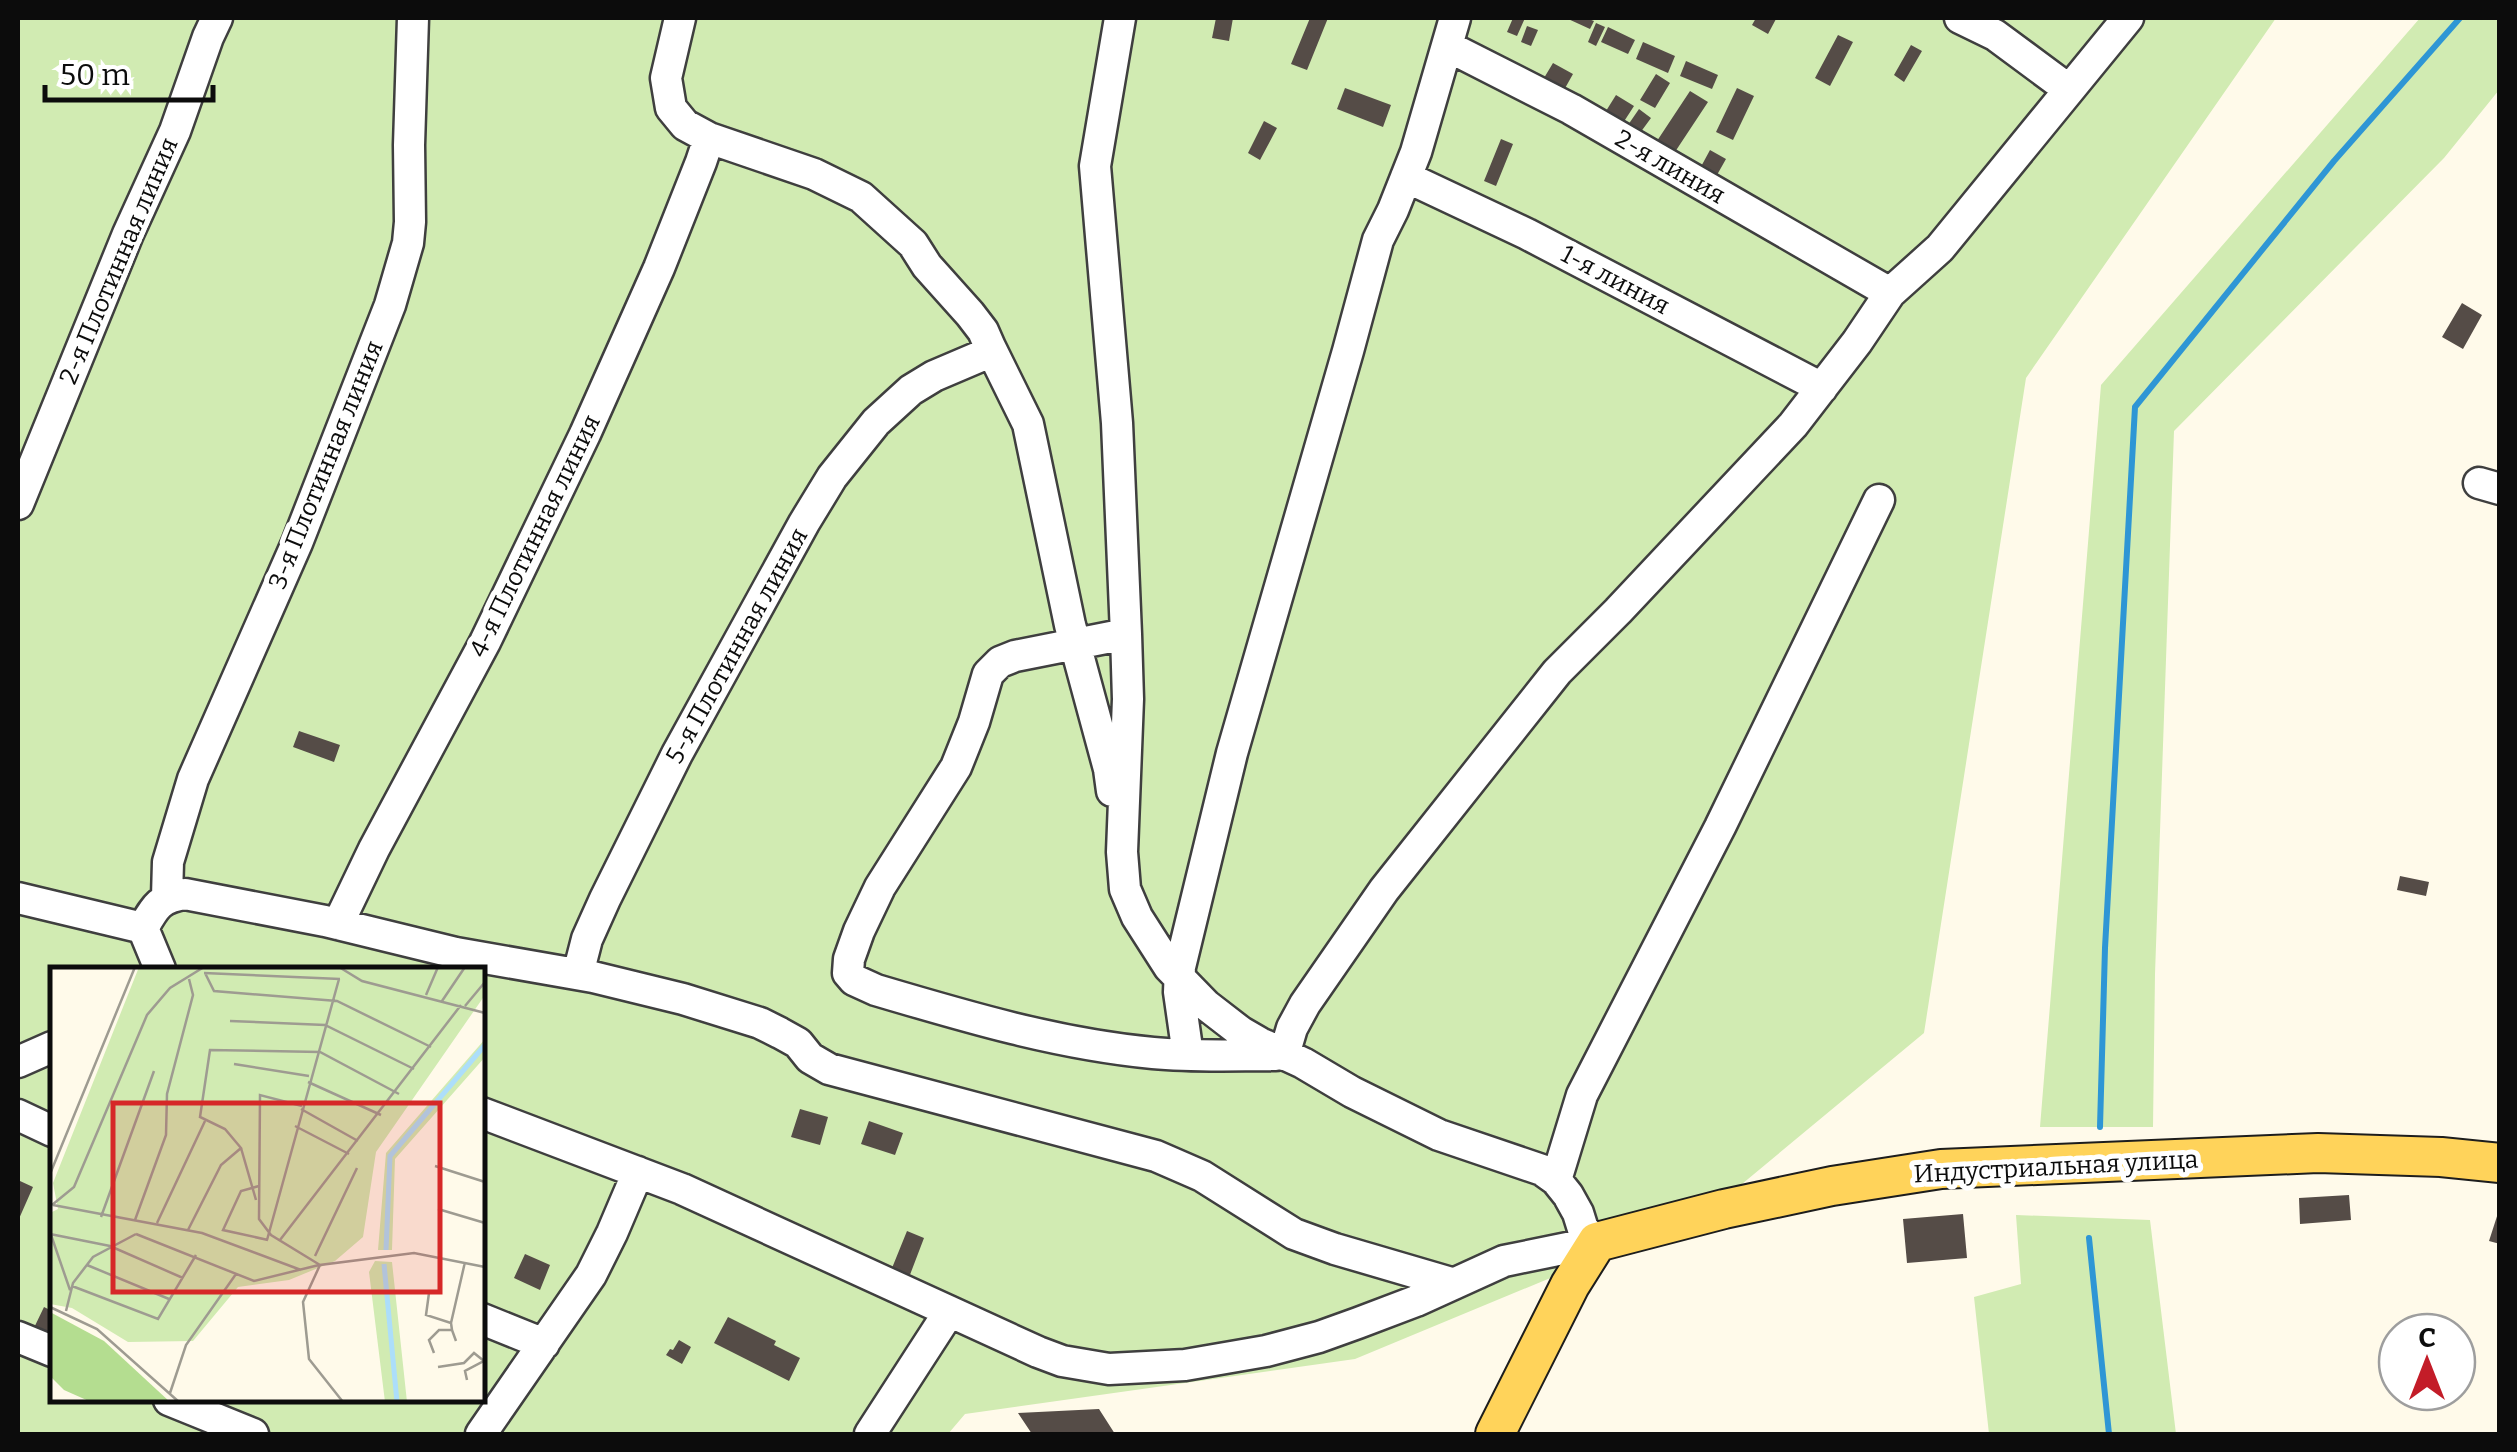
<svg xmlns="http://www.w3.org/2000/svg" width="2517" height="1452" viewBox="0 0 2517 1452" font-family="Bitter,serif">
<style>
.green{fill:#d1ebb2;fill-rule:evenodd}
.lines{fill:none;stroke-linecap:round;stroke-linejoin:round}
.stream{stroke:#2e96d5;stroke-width:6}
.building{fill:#554c47}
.minor-casing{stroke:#3f3f3f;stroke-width:35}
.major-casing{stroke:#1d1d1d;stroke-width:42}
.minor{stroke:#fff;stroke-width:30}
.major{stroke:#ffd35a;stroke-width:38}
.labels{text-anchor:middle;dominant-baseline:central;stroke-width:10;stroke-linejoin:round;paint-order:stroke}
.street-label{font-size:25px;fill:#0c0c0c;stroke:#fff}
.inset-river{fill:none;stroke:#acdefa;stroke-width:5}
.inset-road{fill:none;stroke:#9e9b91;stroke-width:2.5}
.view{fill:#d62828;fill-opacity:0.15;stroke:#d62828;stroke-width:5}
.inset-edge{fill:none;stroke:#0c0c0c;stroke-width:5}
</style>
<rect width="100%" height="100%" fill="#fffaea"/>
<!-- green -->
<path class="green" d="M18 18H2276L2026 378 1924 1033 1707 1213 1355 1359 965 1414 948 1434H18ZM52 969H482V1400H52Z
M2420 18H2499V90L2444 158 2174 431 2155 974 2153 1127H2040L2101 385Z
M2016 1215 2150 1220 2176 1434H1989L1974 1297 2021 1284Z"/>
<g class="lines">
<!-- stream -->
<path class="stream" d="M2100 1127 2105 948 2135 407 2334 161 2460 18
M2089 1238 2109 1434"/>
</g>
<!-- building -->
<path class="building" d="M1216 18H1233L1229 41 1212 38Z
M1310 18H1328L1307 70 1291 64Z
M1513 18H1525L1517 36 1507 32Z
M1566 18H1586L1594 21 1590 29Z
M1756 18 1776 19 1768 34 1752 25Z
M1596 23 1605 27 1596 46 1588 42Z
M1527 26 1538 30 1531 46 1521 42Z
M1608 27 1635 40 1628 54 1601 42Z
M1838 35 1853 42 1830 86 1815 78Z
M1643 42 1675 56 1668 73 1636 59Z
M1911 45 1922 51 1904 82 1894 75Z
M1686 61 1718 75 1712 89 1680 76Z
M1553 63 1573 74 1564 90 1544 78Z
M1656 74 1670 83 1655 108 1640 100Z
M1345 88 1391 105 1383 127 1337 109Z
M1737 88 1754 96 1733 140 1716 132Z
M1690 91 1708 102 1671 158 1653 147Z
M1616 95 1634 106 1623 123 1606 111Z
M1639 109 1651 118 1640 133 1628 125Z
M1264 121 1277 128 1260 160 1248 153Z
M1501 139 1513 144 1496 186 1484 181Z
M1710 150 1726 159 1713 182 1697 174Z
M2462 303 2482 315 2463 349 2442 337Z
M299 731 340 745 334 762 293 747Z
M2400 876 2429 882 2426 896 2397 890Z
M800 1109 828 1117 820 1145 791 1137Z
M869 1121 903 1133 895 1155 861 1144Z
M20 1181 33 1187 18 1221V1186Z
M2349 1195 2351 1220 2300 1224 2299 1198Z
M2499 1210H2500V1244L2489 1241Z
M1963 1214 1967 1258 1907 1263 1903 1219Z
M907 1231 924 1238 908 1280 890 1273Z
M525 1254 550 1265 540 1290 514 1278Z
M44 1307 52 1311V1324L46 1339 32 1332Z
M728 1317 776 1341 774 1345 800 1358 789 1381 714 1343Z
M679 1340 691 1347 682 1364 666 1355 670 1349 673 1350Z
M1099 1409 1115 1434H1032L1018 1413Z"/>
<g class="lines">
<!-- minor casing -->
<g class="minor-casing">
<path id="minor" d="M1120 18 1095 166 1117 423 1126 634 1128 699 1122 852 1125 889 1137 917 1169 967 1206 1005 1241 1032 1260 1043 1303 1063 1352 1092 1439 1135 1542 1170 1556 1180 1568 1195 1578 1213 1583 1229 1597 1242
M1960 18 1995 35 2068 89
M1447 46 1571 109 1890 293
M1406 177 1527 234 1822 388
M990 347 1028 424 1070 625 1109 769 1112 791
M2479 483 2500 489
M18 504 128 234 175 131 208 37 217 18
M1126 634 1015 656 1000 662 988 674 974 722 956 767 880 887 859 931 849 959 848 973 854 980 876 990C967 1017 1058 1044 1153 1053 1194 1057 1235 1055 1276 1055
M167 897 168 862 193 779 297 543 390 305 408 243 410 222 409 145 413 18
M18 898 143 928
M338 924 374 849 485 642 585 434 659 268 701 162 709 138
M143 928C155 907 159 898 185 894L325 921 456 953 593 977 683 999 760 1023 780 1033 798 1043 810 1058 829 1069 1156 1156 1202 1176 1294 1234 1335 1249 1451 1283
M143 928 160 969
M578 974 587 939 605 899 677 754 804 523 832 477 876 422 911 390 934 376 981 356 990 347 983 331 970 314 927 266 913 244 861 197 814 174 709 138 685 125 671 108 666 78 680 18
M1188 1055 1179 992 1180 967 1232 753 1348 351 1378 240 1393 210 1416 152 1455 18
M1284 1055 1292 1028 1305 1004 1384 890 1557 672 1618 611 1793 425 1857 342 1890 293 1940 248 2128 18
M18 1062 52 1047
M482 1113 682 1189 1038 1352 1062 1361 1109 1369 1185 1365 1266 1351 1319 1337 1358 1323 1416 1301 1504 1261 1597 1242
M18 1115 52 1131
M1556 1180 1582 1095 1720 827 1879 500
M482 1319 544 1344
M18 1337 52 1351
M169 1400 253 1434
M481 1434 591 1275 612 1233 638 1172
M870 1434 949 1312"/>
</g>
<!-- major casing -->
<g class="major-casing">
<path id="major" d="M1495 1434 1570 1285 1597 1242 1724 1209 1832 1186 1941 1169 2318 1153 2441 1157 2500 1163"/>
</g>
<!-- minor -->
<use href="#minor" class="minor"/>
<!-- major -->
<use href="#major" class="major"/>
</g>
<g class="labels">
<!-- street labels -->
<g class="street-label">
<text transform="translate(1670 167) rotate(30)">2-я линия</text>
<text transform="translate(119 261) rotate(-67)">2-я Плотинная линия</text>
<text transform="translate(1615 280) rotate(28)">1-я линия</text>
<text transform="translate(326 465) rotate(-68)">3-я Плотинная линия</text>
<text transform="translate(535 536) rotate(-64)">4-я Плотинная линия</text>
<text transform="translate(737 646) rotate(-61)">5-я Плотинная линия</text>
<text transform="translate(2056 1167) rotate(-3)">Индустриальная улица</text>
</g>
</g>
<!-- overview -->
<g transform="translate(50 967)">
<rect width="435" height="435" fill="#fffaea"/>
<path d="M89 0H435V28L326 185 313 270 285 294 239 313 188 320 143 374 78 375 22 341 0 337V246L8 242 3 216ZM435 72V90L345 192 342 283H328L336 186ZM325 294 342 295 357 435H335L319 305Z" fill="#d1ebb2"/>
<path d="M0 345 54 374 120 435H41L14 423 0 409Z" fill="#b4dd90"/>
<path class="inset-river" d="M336 283 340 189 435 78M334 297 347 435"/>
<path class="inset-road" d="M289 0 312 14 435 46M154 6 290 12M155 6 164 24 287 34 381 80M376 28 388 0M392 34 415 0M415 39 435 15M180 54 275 58 364 102M184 97 259 109M258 115 331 148M252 139 210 128 209 252 221 268 270 298M251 142 308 174M245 159 299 187M191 181 206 233M385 199 435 215M0 207 85 0M209 219 191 224 173 263 218 273M2 238 24 220 97 48 120 21 154 0M3 238 152 266 251 303M388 242 435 256M51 250 104 104M85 253 116 168 117 127 143 28 139 12M107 256 155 154M138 263 171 198 191 181 175 162 150 150 160 83 270 85 349 127M0 265 20 323M0 267 60 279 133 311M86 267 204 314 269 298M217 273 289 12M230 273 411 38M265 289 307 201M37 298 119 332M22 319 108 352 146 288M379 326 376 348 401 356 402 363M0 340 47 362 129 435M16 344 23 316 43 290 86 267M401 356 415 295M384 386 379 373 389 363H402L406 374M388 400 414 396 424 386 434 394M417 413 415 404 434 394 435 401M120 426 136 378 186 307M293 435 259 392 253 335 270 298 364 286 435 300"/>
<path class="view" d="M63 136H390V325H63Z"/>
<rect width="435" height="435" class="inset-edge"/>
</g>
<!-- border -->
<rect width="2517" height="1452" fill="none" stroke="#0c0c0c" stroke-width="40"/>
<!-- north arrow -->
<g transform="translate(2427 1362)"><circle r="48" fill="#ffffff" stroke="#9e9e9e" stroke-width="2.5"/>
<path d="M0-8L18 38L0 25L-18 38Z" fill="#c31c28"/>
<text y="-15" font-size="28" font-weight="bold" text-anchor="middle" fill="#0c0c0c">С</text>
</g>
<!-- scale -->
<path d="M45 85v15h168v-15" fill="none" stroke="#0c0c0c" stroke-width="5"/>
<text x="60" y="85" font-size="30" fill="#0c0c0c" stroke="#ffffff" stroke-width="8" paint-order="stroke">50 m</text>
</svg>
